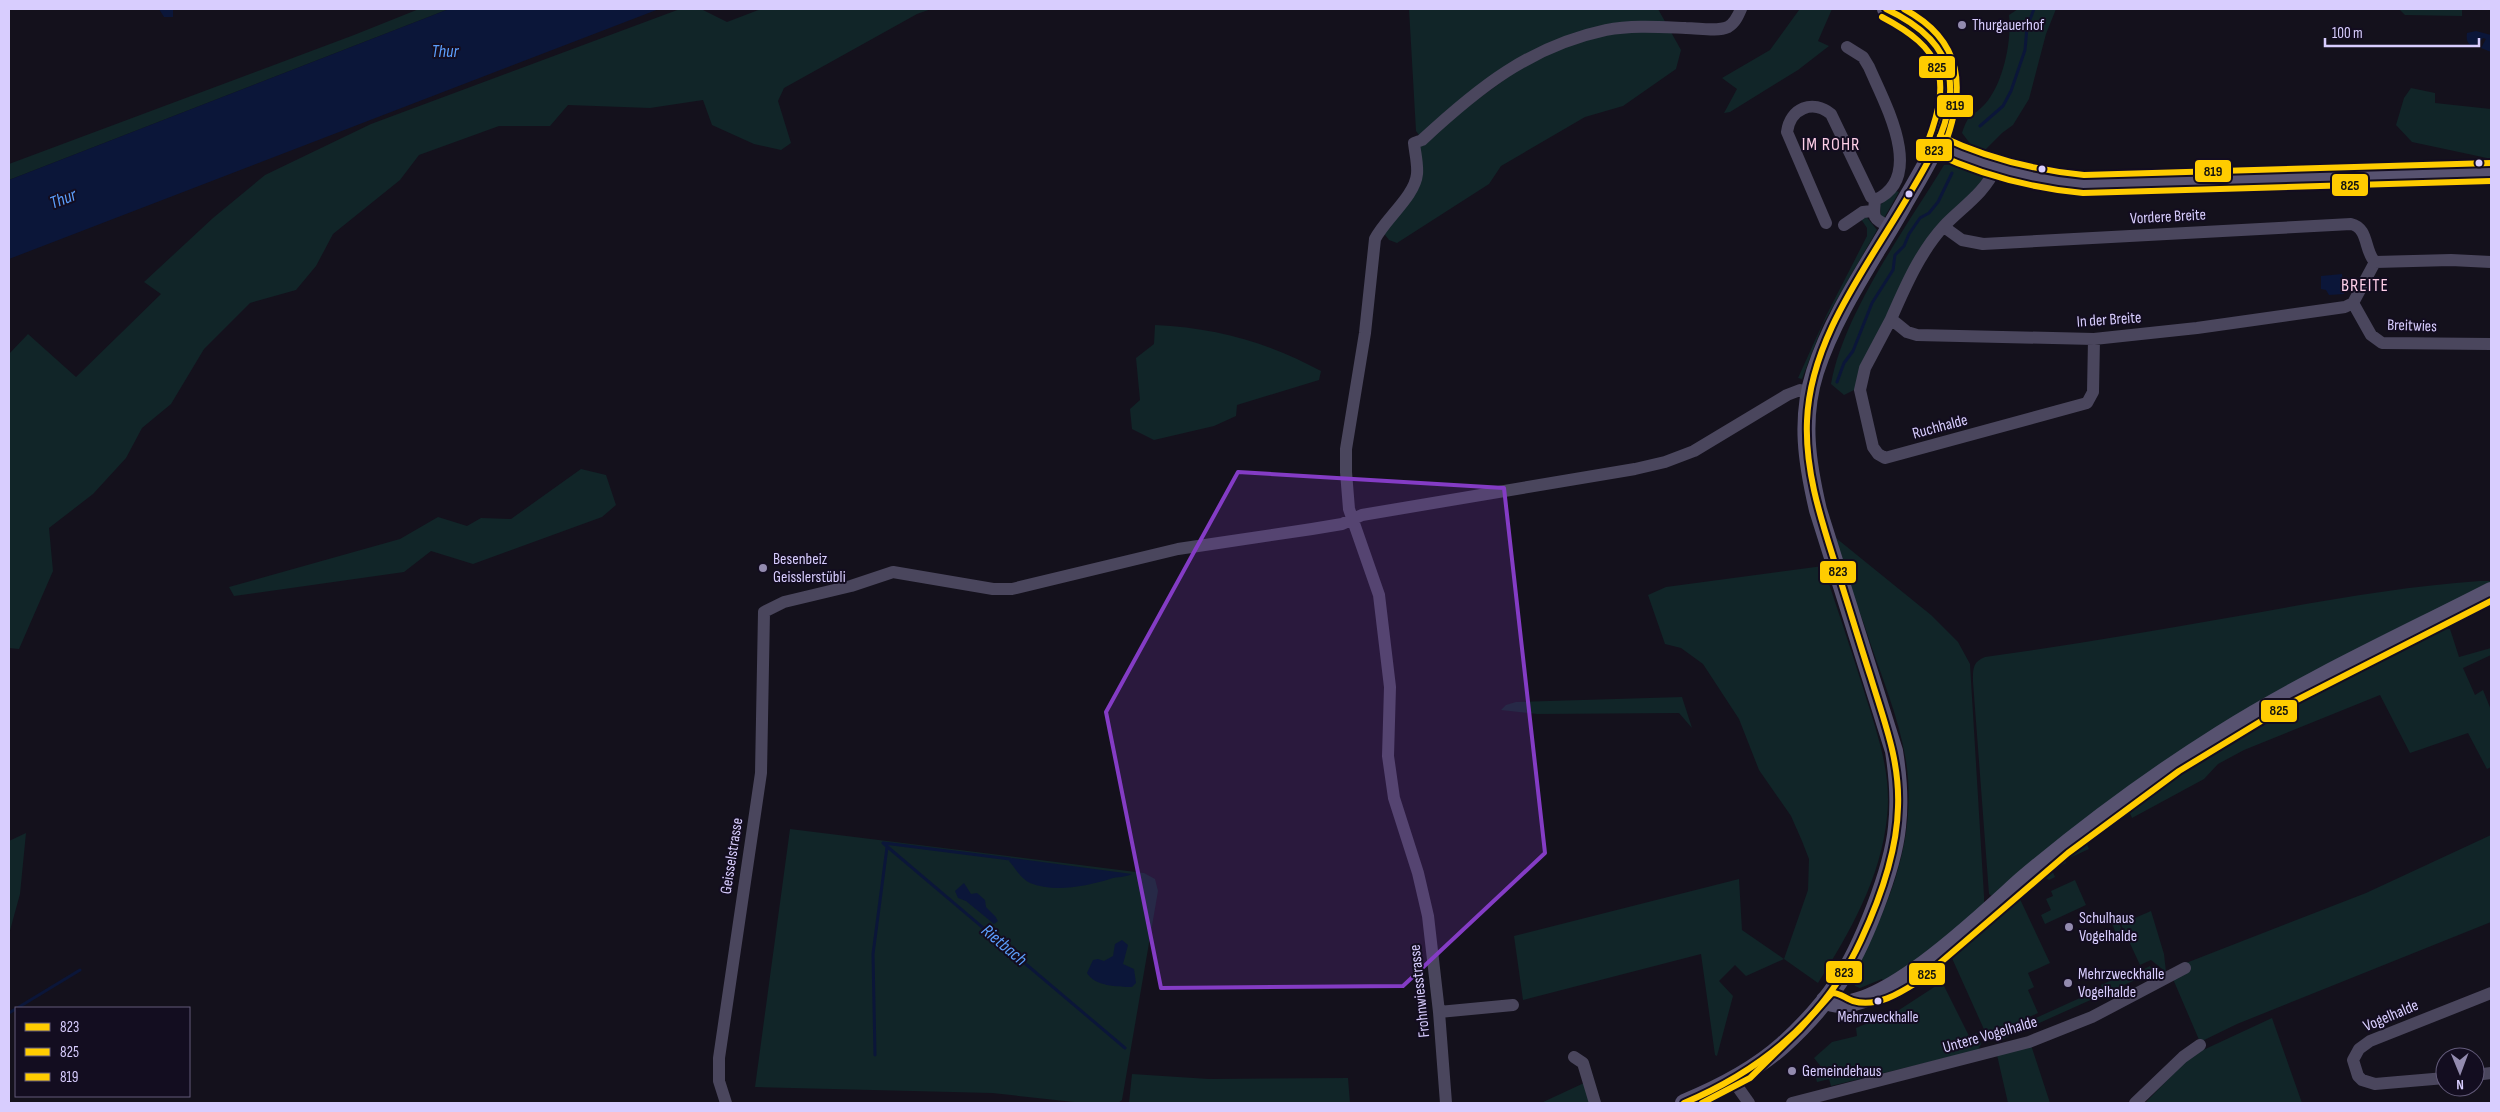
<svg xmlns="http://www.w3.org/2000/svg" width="2500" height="1112" viewBox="0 0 2500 1112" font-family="'Sofia Sans Condensed',sans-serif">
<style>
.green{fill:#112528}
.water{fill:#0b1639}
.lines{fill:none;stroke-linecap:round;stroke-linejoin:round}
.stream{stroke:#0b1639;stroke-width:3}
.street{stroke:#4a465d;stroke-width:12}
.secondary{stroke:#575270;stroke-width:18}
.bus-1-casing{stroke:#130d20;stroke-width:10}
.bus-2-casing{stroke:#130d20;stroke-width:10}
.bus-3-casing{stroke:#130d20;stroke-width:10}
.bus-1{stroke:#fc0;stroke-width:6}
.bus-2{stroke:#fc0;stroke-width:6}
.bus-3{stroke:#fc0;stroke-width:6}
.marked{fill:#843cc5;fill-opacity:0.2;stroke:#843cc5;stroke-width:4;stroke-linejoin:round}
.poi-dot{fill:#938baf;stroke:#130d20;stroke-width:2}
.bus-dot{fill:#d8cdfe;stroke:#130d20;stroke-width:2}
.labels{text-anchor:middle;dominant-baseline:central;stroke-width:4;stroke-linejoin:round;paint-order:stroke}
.bus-label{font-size:15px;fill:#d8cdfe;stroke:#130d20}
.poi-label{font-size:16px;fill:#d8cdfe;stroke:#130d20;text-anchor:start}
.street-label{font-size:16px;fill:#d8cdfe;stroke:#130d20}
.water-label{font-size:18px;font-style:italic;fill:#5c9ffd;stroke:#130d20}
.neighbourhood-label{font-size:18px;letter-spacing:1px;fill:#fecfe7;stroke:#130d20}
.line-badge{stroke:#130d20;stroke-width:2}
.pale-badge-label{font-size:14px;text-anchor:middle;font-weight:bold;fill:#111}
</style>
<rect width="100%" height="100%" fill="#14111c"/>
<!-- green -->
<path class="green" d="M419 9H449L9 180V164L354 35Z
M680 9H701L727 22 761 9H931L917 14 784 88 778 101 791 143 781 150 754 144 712 125 703 100 650 108 568 105 550 126H499L419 155 400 180 333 234 316 266 296 290 250 303 204 349 171 404 142 428 126 458 93 494 49 528 53 571 19 649 9 648V354L28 334 76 377 161 294 144 282 213 218 265 175 371 124Z
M1409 9H1658L1681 50 1676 69 1623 106 1585 117 1501 166 1489 184 1397 243 1389 240 1382 231 1411 194 1420 147 1433 132 1552 45 1419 135 1416 131Z
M1803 9H1832L1818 41 1829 46 1798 70 1730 112 1724 113 1737 89 1722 78 1770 50 1799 10Z
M2018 9H2056L2046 34 2029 99 2013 125 2002 133 1982 153 1978 154 1962 133C1970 110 1971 119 1985 104 2003 84 2012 41 2009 15Z
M2399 9H2462V16L2405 15Z
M2411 88 2435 93V103L2491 109V162L2487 161V158L2412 142 2396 125 2404 98Z
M1956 164 1984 173V179L1942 224 1856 389 1844 395 1831 384C1844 312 1906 228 1944 165Z
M1896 191 1899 192 1884 218 1881 217 1880 205Z
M1865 215 1877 230 1823 324 1802 379 1798 378 1827 314 1867 236V228L1861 219Z
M1155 325C1217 328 1267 342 1321 371L1319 380 1237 405 1236 416 1214 426 1154 440 1132 429 1130 409 1140 400 1136 358 1154 344Z
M581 469 606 475 616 505 602 517 473 564 431 551 404 572 234 596 229 587 400 539 438 517 467 526 481 518 511 519Z
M1836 538 1931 615 1958 642 1970 664 1984 896V906L1926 957 1884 982 1882 979 1860 988 1855 986 1851 977C1888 910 1918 839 1906 761 1899 716 1879 671 1865 627 1855 598 1841 568 1836 538Z
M1823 566C1837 608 1851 649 1864 691 1877 733 1892 773 1887 817 1881 878 1850 932 1818 983L1784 959 1746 976 1735 965 1719 981 1733 996 1717 1056 1715 1055 1701 954 1523 1000 1514 936 1739 879 1742 930 1784 959 1808 890 1809 859 1802 841 1791 816 1759 770 1739 719 1703 664 1681 648 1665 644 1648 595 1666 587Z
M2480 581H2490L2491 583 2298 683 1993 897 1989 894 1973 682C1973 670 1972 662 1985 657 2064 646 2142 633 2221 619 2307 604 2393 587 2480 581Z
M2444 623 2448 629H2450L2459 657 2491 648V655L2463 668 2475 695 2483 690 2491 710V767L2487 769 2468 733 2410 753 2380 695 2244 750 2218 764 2204 779 2132 818 2128 809 2199 760 2247 731Z
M1682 697 1692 728 1679 713 1537 714 1501 710 1506 705 1516 702Z
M790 829 1144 873 1155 879 1158 891 1122 1100 1118 1103H1083L992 1093 755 1087Z
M26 833 20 894 9 934V841Z
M2491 835V922L2237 1024 2200 1042 2173 979 2186 963 2366 893Z
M2086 842 2089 849 2065 860 2066 863 2052 870 2055 877 2049 880 2041 875Z
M2075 880 2086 905 2045 924 2041 915 2051 910 2046 899 2053 896 2051 891Z
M2019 897 2050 963 2028 973 2034 987 2028 990 2038 1013 1987 1036 1951 956Z
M2151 911 2164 954 2166 972 2151 960 2140 965 2121 924Z
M2118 921 2126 940 2120 942 2112 924Z
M2150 966 2153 972 1999 1041 1996 1036 2102 988 2101 985 2139 968 2140 971Z
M1942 982 1969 1036 1977 1033 1981 1044 1978 1050 1831 1086 1829 1079 1817 1082 1815 1075 1822 1068 1814 1058 1832 1042 1857 1036 1856 1028 1899 1010Z
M2272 1018 2302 1103H2145L2187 1060 2201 1051Z
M2031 1045 2050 1103H2008L1997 1055Z
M1132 1074 1209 1079 1348 1078 1350 1103H1129Z
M1584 1083 1591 1103H1541Z"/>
<!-- water -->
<path class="water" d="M159 9H173V17H164Z
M449 9H659L9 259V180Z
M2476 31 2491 35V52L2481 48 2486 39 2483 38 2474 47C2467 44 2466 40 2467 33Z
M2342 274 2344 294 2329 295 2326 290 2321 289V276Z
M1012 858 1132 874C1124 878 1118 876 1110 879 1087 886 1054 893 1030 883 1020 878 1016 869 1009 861Z
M964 883 971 894 977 893 985 900 986 907 995 916 998 921 994 924 966 901 958 898 955 891Z
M1122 940 1128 945 1123 964 1134 969 1136 983 1132 987C1118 987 1094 986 1087 973L1093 960 1098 959 1104 961 1113 956 1115 944Z"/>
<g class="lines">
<!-- stream -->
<path class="stream" d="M1980 126 2003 106 2011 91 2025 50 2027 27 2034 9
M1837 382 1844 363 1853 351 1872 303 1893 270 1895 255 1904 246 1909 234 1920 218 1929 213 1938 202 1952 173
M883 843 1125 1048
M884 843 1010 859
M9 1013 80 970
M875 1055 873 954 887 847"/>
<!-- street -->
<path class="street" d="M1847 47 1863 57 1869 67C1884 102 1927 178 1875 200
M1995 169C1985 193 1961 208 1944 226 1920 252 1905 287 1891 319L1907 332 1917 335 2094 339 2197 328 2345 307 2353 303 2375 262 2451 260 2491 262
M1826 223 1787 132C1790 108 1813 99 1831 114L1871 197 1875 200C1873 219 1873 218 1890 227
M1844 225 1863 212 1872 211
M1944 227 1962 240 1983 244 2351 224C2369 228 2364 251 2375 262
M2353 303 2371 335 2382 343 2491 344
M1891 319 1865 368 1860 390 1873 447 1878 454 1885 458 2087 403 2093 392 2094 339
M1439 1012 1513 1005
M1574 1057 1583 1063 1595 1103
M2475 1075 2491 1073
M2445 1078 2375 1084 2362 1080 2358 1076 2353 1060 2359 1049 2370 1041 2491 993
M1732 1079 1749 1103
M726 1103 719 1081V1058L761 773 764 612 784 602 851 586 893 572 993 589H1012L1178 549 1312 529 1342 524 1362 515 1635 469 1665 462 1694 451 1787 395 1800 390 1809 392
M1446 1103 1439 1012 1428 916 1418 873 1394 798 1388 756 1390 687 1379 595 1349 509 1346 472V449L1365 333 1375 239C1385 219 1415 196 1417 174 1418 164 1415 153 1414 143L1422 140C1478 88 1530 46 1606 30 1632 25 1660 27 1686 28 1699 28 1717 32 1728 27 1735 23 1738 16 1741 9
M1792 1103 2029 1042 2092 1017 2185 968
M2135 1103 2183 1057 2200 1045"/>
<!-- secondary -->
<path class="secondary" d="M1936 144C1984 168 2030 180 2084 184L2491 172
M1825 1000C1870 1027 1989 909 2022 880 2085 827 2151 778 2221 734 2307 680 2401 637 2491 591
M1684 1103C1718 1089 1755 1070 1783 1045 1803 1027 1823 1005 1838 983 1862 948 1893 869 1897 827 1900 801 1898 776 1894 751L1818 510C1807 463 1800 419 1815 372 1834 313 1872 260 1902 207 1923 169 1958 121 1949 74 1942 41 1915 22 1886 9"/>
<!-- bus-1 casing -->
<g class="bus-1-casing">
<path id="bus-1" d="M1684 1103C1762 1070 1825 1019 1861 940 1880 899 1897 853 1898 807 1900 761 1884 721 1871 678 1858 638 1846 597 1833 557 1819 513 1805 468 1807 421 1810 337 1870 263 1910 193 1931 158 1956 117 1949 75 1943 42 1914 22 1886 9"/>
</g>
<!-- bus-2 casing -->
<g class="bus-2-casing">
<path id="bus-2" d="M1882 17C1943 49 1952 77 1928 141
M1932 152C1981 175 2030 188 2083 193L2491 181
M1702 1103 1750 1078 1800 1029 1832 993C1839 992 1846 999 1853 1001 1877 1008 1900 993 1919 981L2068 853 2179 771 2291 703 2491 601"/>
</g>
<!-- bus-3 casing -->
<g class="bus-3-casing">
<path id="bus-3" d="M1904 9C1964 41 1966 89 1944 147
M1940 136C1986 158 2033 170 2084 175L2491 163"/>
</g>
<!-- bus-1 -->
<use href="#bus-1" class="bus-1"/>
<!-- bus-2 -->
<use href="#bus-2" class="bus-2"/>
<!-- bus-3 -->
<use href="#bus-3" class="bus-3"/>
</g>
<!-- marked area -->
<path class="marked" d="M1238 472 1504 488 1545 853 1403 986 1161 988 1106 712Z"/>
<!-- markers -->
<g class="poi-dot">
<circle cx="1962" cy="25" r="5"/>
<circle cx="763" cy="568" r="5"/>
<circle cx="2069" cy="927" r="5"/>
<circle cx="2068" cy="983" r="5"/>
<circle cx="1792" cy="1071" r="5"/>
</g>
<g class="bus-dot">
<circle cx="2479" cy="163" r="4.5"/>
<circle cx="2042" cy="169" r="4.5"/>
<circle cx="1909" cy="194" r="4.5"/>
<circle cx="1878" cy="1001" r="4.5"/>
</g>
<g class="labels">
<!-- bus labels -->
<g class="bus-label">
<text x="1878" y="1017">Mehrzweckhalle</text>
</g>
<!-- poi labels -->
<g class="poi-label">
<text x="1972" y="25">Thurgauerhof</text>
<text x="773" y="559">Besenbeiz<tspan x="773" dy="18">Geisslerstübli</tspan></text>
<text x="2079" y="918">Schulhaus<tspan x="2079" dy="18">Vogelhalde</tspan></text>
<text x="2078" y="974">Mehrzweckhalle<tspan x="2078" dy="18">Vogelhalde</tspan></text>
<text x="1802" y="1071">Gemeindehaus</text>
</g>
<!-- street labels -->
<g class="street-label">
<text transform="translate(2168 217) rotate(-3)">Vordere Breite</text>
<text transform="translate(2109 320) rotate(-4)">In der Breite</text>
<text transform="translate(2412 326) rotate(2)">Breitwies</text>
<text transform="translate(1940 427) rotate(-15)">Ruchhalde</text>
<text transform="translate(732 856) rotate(-81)">Geisselstrasse</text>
<text transform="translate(1420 991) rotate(-96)">Frohnwiesstrasse</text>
<text transform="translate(2391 1016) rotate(-23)">Vogelhalde</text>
<text transform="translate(1990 1035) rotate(-16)">Untere Vogelhalde</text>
</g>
<!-- water labels -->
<g class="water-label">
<text x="445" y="51">Thur</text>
<text transform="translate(63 199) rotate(-21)">Thur</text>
<text transform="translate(1004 945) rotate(40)">Rietbach</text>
</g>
<!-- neighbourhood labels -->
<g class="neighbourhood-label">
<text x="1831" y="144">IM ROHR</text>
<text x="2365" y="285">BREITE</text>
</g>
</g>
<g class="line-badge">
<rect x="1918" y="55" width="38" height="24" rx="5" fill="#fc0"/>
<rect x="1936" y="94" width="38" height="24" rx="5" fill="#fc0"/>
<rect x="1915" y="138" width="38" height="24" rx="5" fill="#fc0"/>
<rect x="2194" y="159" width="38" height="24" rx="5" fill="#fc0"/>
<rect x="2331" y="173" width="38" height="24" rx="5" fill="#fc0"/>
<rect x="1819" y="560" width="38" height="24" rx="5" fill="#fc0"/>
<rect x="2260" y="699" width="38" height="24" rx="5" fill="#fc0"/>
<rect x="1825" y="960" width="38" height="24" rx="5" fill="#fc0"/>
<rect x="1908" y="962" width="38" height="24" rx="5" fill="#fc0"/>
</g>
<g class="pale-badge-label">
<text x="1937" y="72">825</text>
<text x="1955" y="110">819</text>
<text x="1934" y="155">823</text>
<text x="2213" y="176">819</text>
<text x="2350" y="190">825</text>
<text x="1838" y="576">823</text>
<text x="2279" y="715">825</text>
<text x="1844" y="977">823</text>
<text x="1927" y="979">825</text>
</g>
<!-- border -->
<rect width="2500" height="1112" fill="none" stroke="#d8cdfe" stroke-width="20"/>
<!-- legend -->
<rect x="15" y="1007" width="175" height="90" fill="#130d20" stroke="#625a79"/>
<rect x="25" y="1023" width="25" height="8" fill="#ffcc00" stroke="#625a79"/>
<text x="60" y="1032" font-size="15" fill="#d8cdfe">823</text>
<rect x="25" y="1048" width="25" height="8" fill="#ffcc00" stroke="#625a79"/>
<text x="60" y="1057" font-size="15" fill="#d8cdfe">825</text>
<rect x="25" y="1073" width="25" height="8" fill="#ffcc00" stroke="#625a79"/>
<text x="60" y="1082" font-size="15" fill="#d8cdfe">819</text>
<!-- north arrow -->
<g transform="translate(2460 1072) rotate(179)"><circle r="24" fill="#130d20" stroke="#625a79"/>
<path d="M0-4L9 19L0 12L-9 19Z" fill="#938baf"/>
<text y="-8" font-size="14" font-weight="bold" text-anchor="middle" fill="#d8cdfe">N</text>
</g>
<!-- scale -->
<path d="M2325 38v8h154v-8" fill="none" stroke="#d8cdfe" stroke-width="2.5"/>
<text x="2332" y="38" font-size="15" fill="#d8cdfe" stroke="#130d20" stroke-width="4" paint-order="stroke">100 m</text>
</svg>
